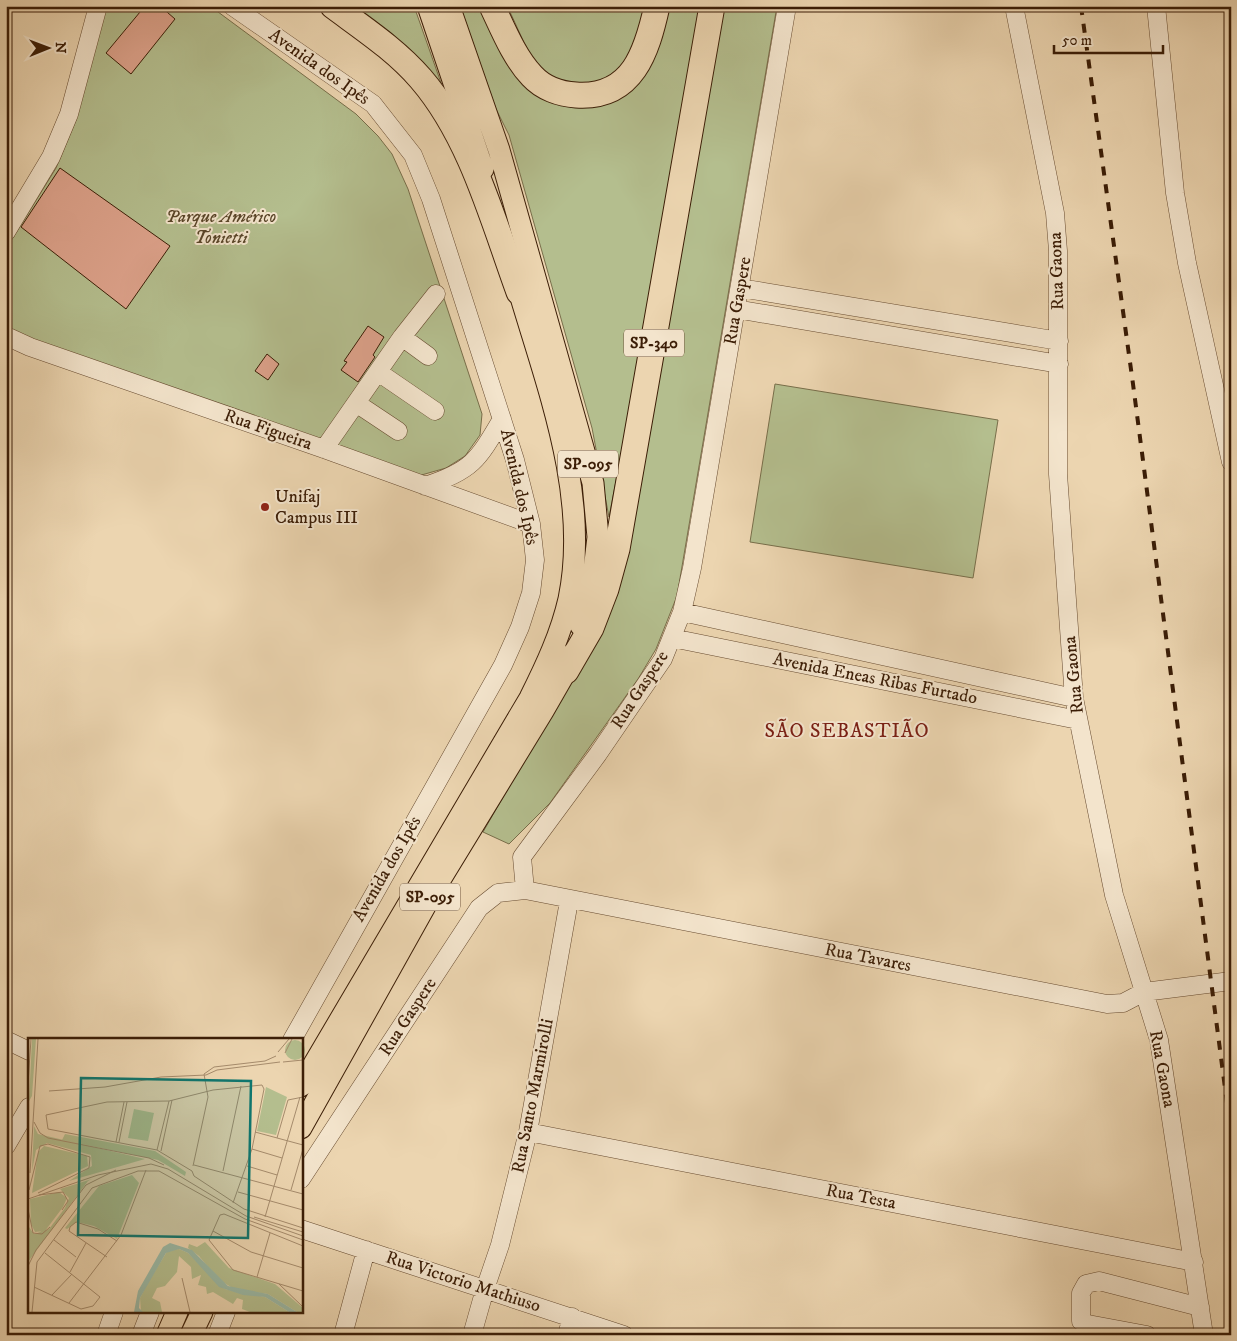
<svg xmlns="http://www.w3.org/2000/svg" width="1237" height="1341" viewBox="0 0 1237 1341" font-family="'IM FELL DW Pica',serif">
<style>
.green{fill:#b4be8e;stroke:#786e4a}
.building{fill:#dda28b;stroke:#3b1d06}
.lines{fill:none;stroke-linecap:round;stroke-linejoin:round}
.minor-casing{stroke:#674b30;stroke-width:19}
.major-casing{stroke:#3b1d06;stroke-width:23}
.highway-casing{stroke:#3b1d06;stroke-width:27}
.minor{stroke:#f3e4cc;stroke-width:18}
.major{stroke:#ecd5b0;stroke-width:21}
.highway{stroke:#ecd5b0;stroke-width:25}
.rail{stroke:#3b1d06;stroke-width:4;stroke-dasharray:9 9;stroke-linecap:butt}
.poi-dot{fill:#8f2418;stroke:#f3e4cc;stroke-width:2}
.labels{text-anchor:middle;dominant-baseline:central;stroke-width:4;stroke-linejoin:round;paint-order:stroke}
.shield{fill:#f3e4cc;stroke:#725941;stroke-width:1}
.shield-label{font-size:16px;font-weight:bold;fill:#3b1d06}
.street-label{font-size:18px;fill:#3b1d06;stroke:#f3e4cc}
.park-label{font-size:18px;font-style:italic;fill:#594528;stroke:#f3e4cc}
.poi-label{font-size:18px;fill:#3b1d06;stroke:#f3e4cc;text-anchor:start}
.quarter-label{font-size:20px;letter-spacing:1px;fill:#7a1f14;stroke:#f3e4cc}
.inset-road{fill:none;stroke:#a58b6c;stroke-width:1}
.view{fill:#0f766e;fill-opacity:0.15;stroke:#0f766e;stroke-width:2.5}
.inset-edge{fill:none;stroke:#3b1d06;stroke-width:2.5}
</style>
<rect width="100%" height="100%" fill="#ecd5b0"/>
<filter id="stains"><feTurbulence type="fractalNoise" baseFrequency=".004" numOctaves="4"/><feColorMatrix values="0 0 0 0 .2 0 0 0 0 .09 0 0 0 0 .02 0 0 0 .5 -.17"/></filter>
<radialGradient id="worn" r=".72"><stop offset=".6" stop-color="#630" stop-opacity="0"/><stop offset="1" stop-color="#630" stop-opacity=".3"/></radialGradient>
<!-- green -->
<path class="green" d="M100 6H210L356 114 378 136 392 154 408 189 482 414 480 435 465 456 446 468 418 476 6 332V249L56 168 76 120Z
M346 6H414L447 100Z
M460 6H484L514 68 614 100C620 96 629 93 634 88 656 68 660 34 667 6H706L683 136 609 517 592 428 509 135 496 109Z
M507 6H644C635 48 627 90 574 83 562 81 551 80 542 70 526 53 518 27 507 6Z
M721 6H777L677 596 656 649 638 679 550 803 509 844 483 832 605 620Z
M775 384 998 420 973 578 750 542Z"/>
<!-- building -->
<path class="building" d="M145 6H160L175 19 131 74 106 53Z
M60 168 170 246 126 309 21 227Z
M368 326 384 337 373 355 375 357 358 382 341 370 347 362 344 361Z
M267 354 279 364 268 380 255 371Z"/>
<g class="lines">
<!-- minor casing -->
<g class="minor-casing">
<path id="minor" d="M232 6 373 104 413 155 431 199 515 460 531 524 535 560 531 593 520 627 503 665 292 1040
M1014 6 1055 213 1058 251V474L1074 698 1114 895 1159 1040 1204 1335
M1156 6 1175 193 1187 263 1231 462
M6 232 51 157 69 114 98 6
M740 288 1059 341
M736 309 1059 364
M6 336 30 347 324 449 531 524
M402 337 436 294
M378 372 435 411
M356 403 398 431
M324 449 402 337 428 356
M425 486C472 471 478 460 502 419
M682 612 1074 698
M672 638 1078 720
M525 890 522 857 598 754 663 659 682 612 692 568 787 6
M6 1040 29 1051
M528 1132 1194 1262
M6 1146 29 1107
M301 1179 479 908 498 893 525 890 1107 1004 1123 1003 1144 992 1231 981
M301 1229 624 1335
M106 1335 114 1312
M141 1335 150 1312
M217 1335 226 1312
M343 1335 366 1250
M472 1335 485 1289 500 1245 528 1132 569 901
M567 1335 572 1317
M1147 1335 1088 1324 1081 1321V1293L1086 1284 1099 1281 1200 1307"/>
</g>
<!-- major casing -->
<g class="major-casing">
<path id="major" d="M428 6 483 169
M449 6 499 150 593 483 598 537 593 579 581 626
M301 1086 530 698C546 666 561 634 569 599 591 492 544 379 515 277
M301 1128 438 883 543 711 566 671 571 655
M167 1335 177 1312
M191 1335 202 1312"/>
</g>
<!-- highway casing -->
<g class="highway-casing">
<path id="highway" d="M333 6C364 29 396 50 421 79 471 137 493 221 519 292
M492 6C503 29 514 57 532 76 543 88 560 94 576 95 633 99 647 51 657 6
M566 671 591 628 606 589 617 549 712 6"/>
</g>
<!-- minor -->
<use href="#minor" class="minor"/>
<!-- major -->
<use href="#major" class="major"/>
<!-- highway -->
<use href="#highway" class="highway"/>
<!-- rail -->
<path class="rail" d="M1081 6 1133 384 1231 1134"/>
</g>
<!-- markers -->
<circle class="poi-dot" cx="265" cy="507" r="5"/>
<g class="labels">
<!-- shield labels -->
<g class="shield">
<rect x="624" y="329.5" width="60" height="27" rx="4"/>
<rect x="558" y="450.5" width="60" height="27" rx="4"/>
<rect x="400" y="883.5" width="60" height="27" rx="4"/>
</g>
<g class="shield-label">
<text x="654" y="343">SP-340</text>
<text x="588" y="464">SP-095</text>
<text x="430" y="897">SP-095</text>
</g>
<!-- street labels -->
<g class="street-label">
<text transform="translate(319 67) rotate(35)">Avenida dos Ipês</text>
<text transform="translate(1057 271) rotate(-92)">Rua Gaona</text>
<text transform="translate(738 301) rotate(-80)">Rua Gaspere</text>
<text transform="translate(268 430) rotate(19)">Rua Figueira</text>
<text transform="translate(519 487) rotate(77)">Avenida dos Ipês</text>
<text transform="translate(1074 675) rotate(-96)">Rua Gaona</text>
<text transform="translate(875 679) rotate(11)">Avenida Eneas Ribas Furtado</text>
<text transform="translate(640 690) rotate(-57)">Rua Gaspere</text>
<text transform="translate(387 869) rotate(-60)">Avenida dos Ipês</text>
<text transform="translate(868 958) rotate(11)">Rua Tavares</text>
<text transform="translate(408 1017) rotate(-57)">Rua Gaspere</text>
<text transform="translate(1162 1069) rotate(79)">Rua Gaona</text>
<text transform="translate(533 1096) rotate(-79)">Rua Santo Marmirolli</text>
<text transform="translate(861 1197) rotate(11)">Rua Testa</text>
<text transform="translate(463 1282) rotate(18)">Rua Victorio Mathiuso</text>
</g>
<!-- park labels -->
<g class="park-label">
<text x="221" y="217">Parque Américo<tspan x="221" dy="21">Tonietti</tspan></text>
</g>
<!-- poi labels -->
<g class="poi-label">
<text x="275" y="497">Unifaj<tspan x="275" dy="21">Campus III</tspan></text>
</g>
<!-- quarter labels -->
<g class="quarter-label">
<text x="847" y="731">SÃO SEBASTIÃO</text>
</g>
</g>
<!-- overview -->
<g transform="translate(28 1038)">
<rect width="275" height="275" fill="#ecd5b0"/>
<path d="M4 1H8L4 58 1 63ZM257 12a10 10 0 1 1 20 0a10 10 0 1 1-20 0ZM238 49 259 59 248 97 229 93ZM106 71 126 75 120 103 100 100ZM6 88 10 96 117 121 41 143 64 128 63 117 19 105 8 112 4 133ZM37 96 127 113 158 134 157 138 130 122 34 102ZM16 108 59 118 60 128 4 155 10 114ZM104 137 111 145 89 201 66 188 49 184 39 191 37 190 71 148ZM64 141 60 143 0 224 1 189 6 196 21 191 37 170 41 160 32 151ZM31 154 39 160 35 169 17 193 7 194 3 186 2 161ZM177 204 201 230 247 246 275 270V274H269L240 256 206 251 190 241 171 218 160 210 161 206 169 209ZM151 211 160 215 197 251 237 259 261 274H222L214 271 215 262 209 260 205 266 185 254 179 256 178 249 170 247 173 237 164 241 163 229 151 218 149 234 137 248 129 250 124 260 132 264 134 274H113L112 260 119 246 140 212Z" fill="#b4be8e"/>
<path d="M142 205 164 212 200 248 240 256 269 274H261L237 259 215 257 191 249 160 215 151 211 138 215 112 260 111 270 115 274H106L110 253 135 209Z" fill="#9ab9a6"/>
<path class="inset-road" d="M250 14 261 1M257 15 264 1M255 24 275 22M176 36 186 29 237 23 248 18M178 37 189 32 252 24M0 46 3 1M21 53 77 49 133 39 178 37M6 84 12 95 20 100 121 120 136 127M227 94 275 107M249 100 260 62 275 59M88 104 96 64M91 104 99 64M224 111 254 120M129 112 141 63M133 113 144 62M166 127 275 156M165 128 180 59 176 36M219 128 249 137M164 133 129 112 20 91 18 77 79 64 141 63 185 52 234 47 236 51 224 111 205 165M164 133 166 138 216 171 275 190M195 133 213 48M2 135 10 1M1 152 12 108 20 106 62 119 61 130 10 155M263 152 275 111M210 154 275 172M11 157 35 154 40 163 34 172M0 161 70 137 123 126 140 131 218 178 275 198M0 171 5 195 14 196 22 189M226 179 275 194M237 179 272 59M185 193 223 214 275 230M26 202 48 219M275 208 196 176 192 177 181 202 205 232 275 253M79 219 41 193 42 189 48 184 70 191 89 203M0 228 8 212 58 147 88 132M42 234 58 205M229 239 242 195M154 240 162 274M251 246 275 269M6 249 53 271 65 268 72 259 17 215M24 257 44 236M41 265 93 197 118 132M4 274 9 224 64 150 110 133H131L217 181 275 202"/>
<path class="view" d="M53 40 223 43 220 200 50 197Z"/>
<rect width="275" height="275" class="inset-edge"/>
</g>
<!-- margin -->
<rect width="1237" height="1341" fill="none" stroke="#ecd5b0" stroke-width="25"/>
<rect x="8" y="8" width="1222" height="1326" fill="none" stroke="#3b1d06" stroke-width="2.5"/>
<rect x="12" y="12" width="1212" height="1316" fill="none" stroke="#3b1d06"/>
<!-- north arrow -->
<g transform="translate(48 48) rotate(89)" stroke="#f3e4cc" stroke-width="4" paint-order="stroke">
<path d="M0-4L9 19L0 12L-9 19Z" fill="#3b1d06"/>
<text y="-8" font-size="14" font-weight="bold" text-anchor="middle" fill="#3b1d06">N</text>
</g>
<!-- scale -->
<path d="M1054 45v8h109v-8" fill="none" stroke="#3b1d06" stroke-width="2.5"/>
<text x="1062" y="45" font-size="15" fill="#3b1d06" stroke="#f3e4cc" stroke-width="4" paint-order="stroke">50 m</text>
<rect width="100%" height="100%" filter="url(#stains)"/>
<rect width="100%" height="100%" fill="url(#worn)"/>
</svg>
